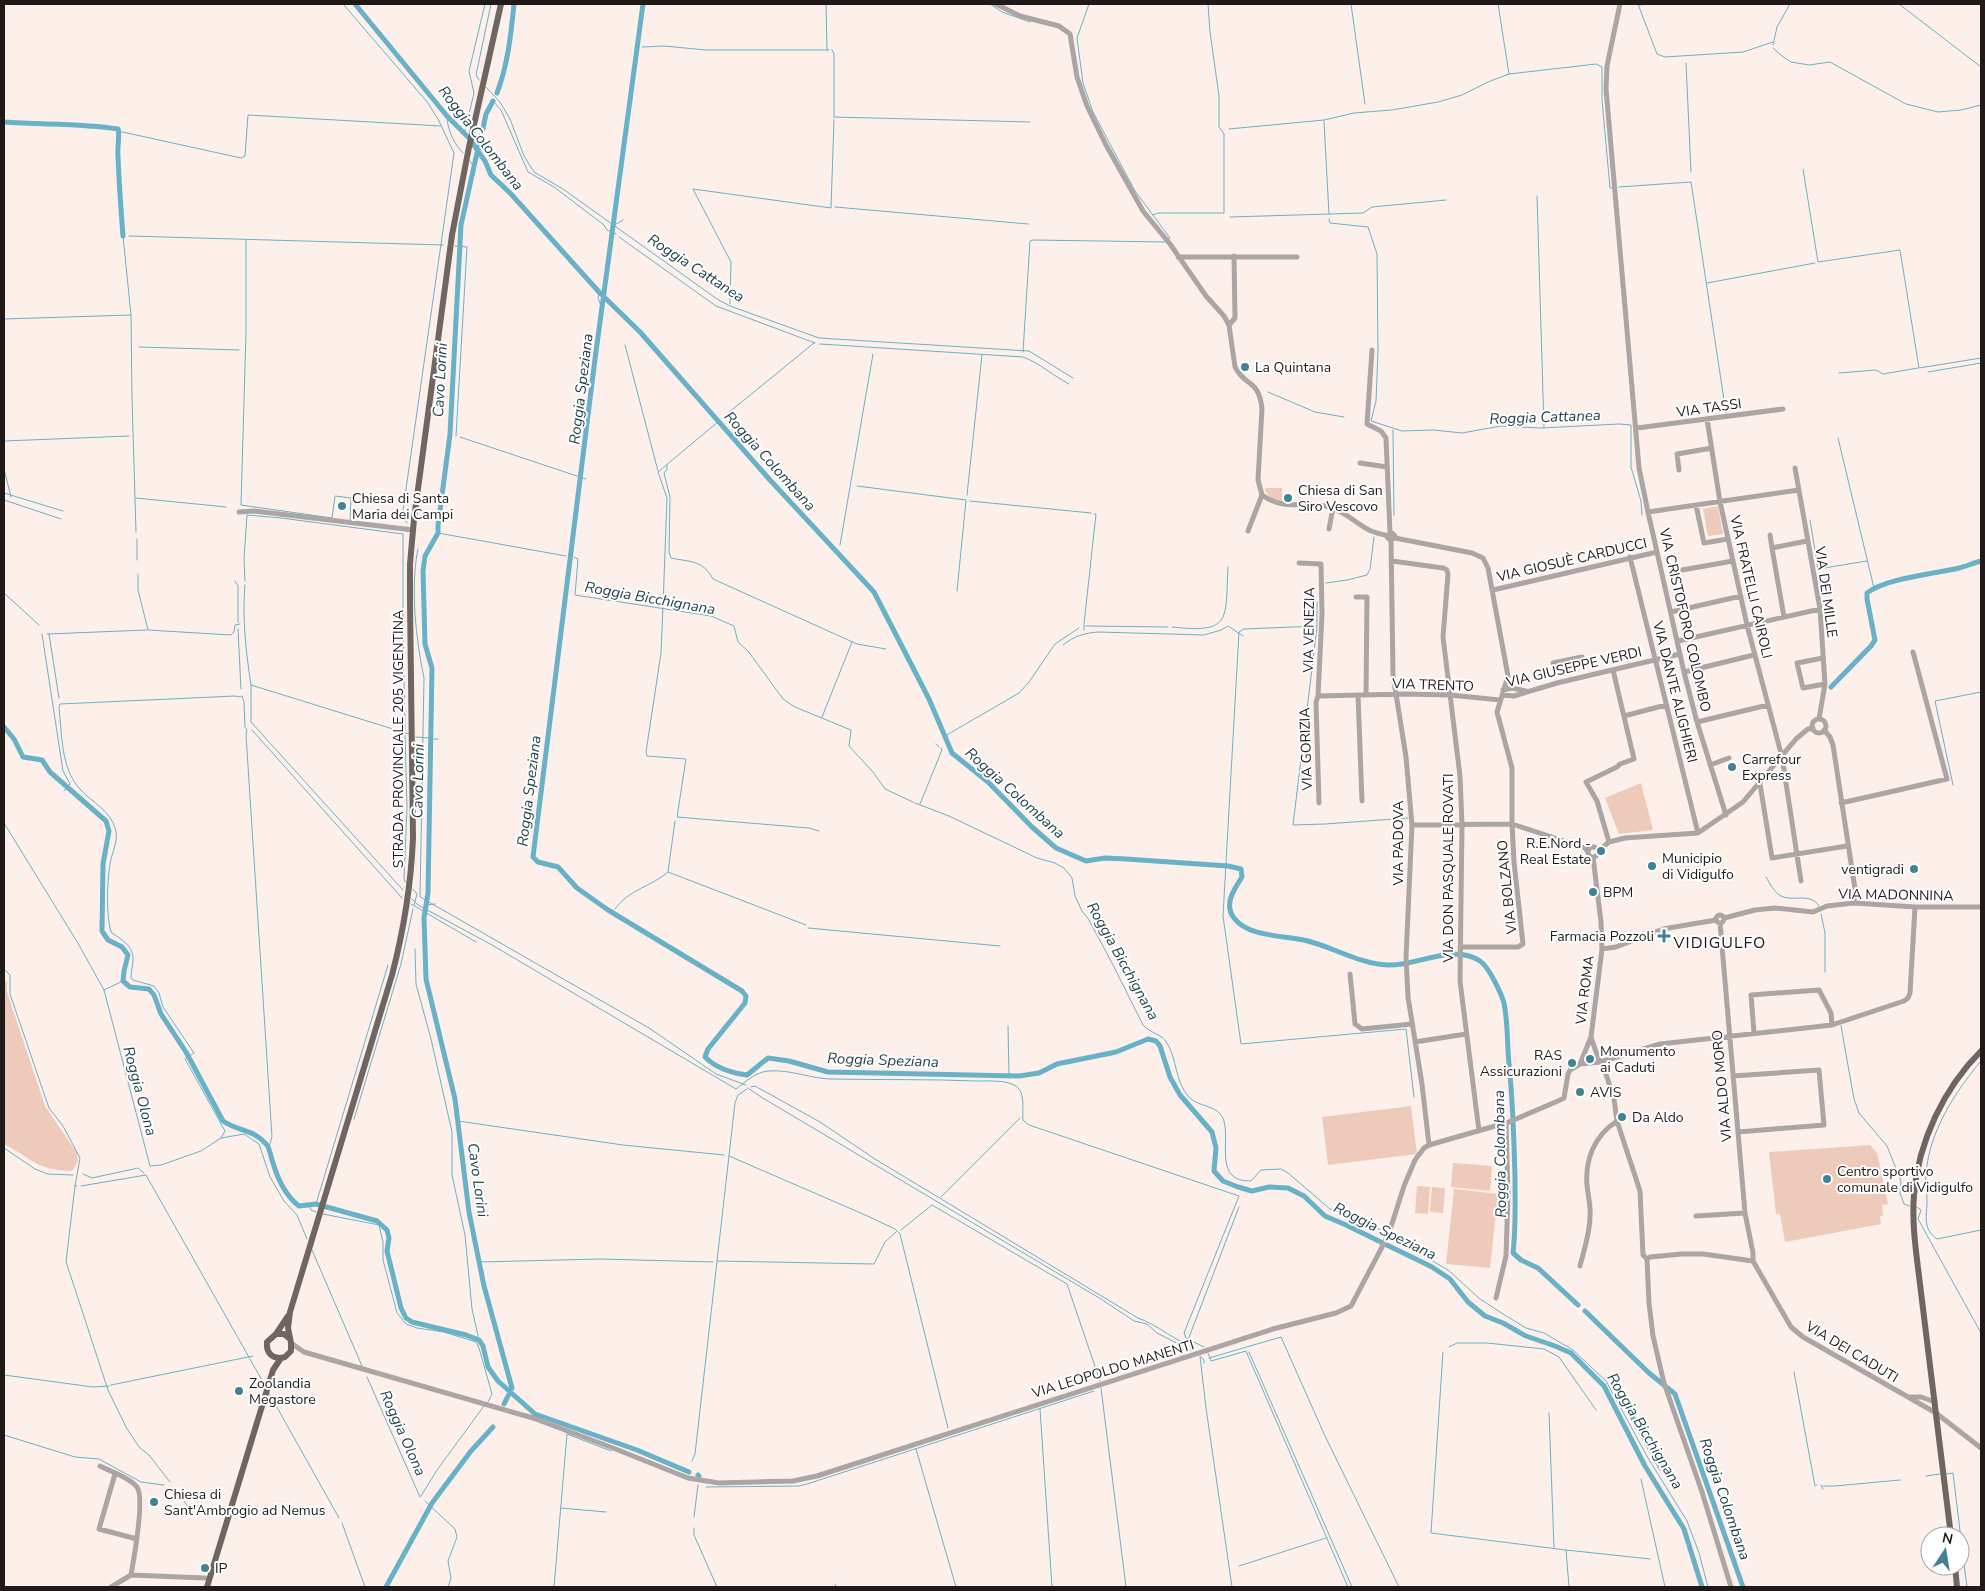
<svg xmlns="http://www.w3.org/2000/svg" width="1985" height="1591" viewBox="0 0 1985 1591" font-family="'Nunito Sans',sans-serif">
<style>
.green{fill:#eecaba}
.lines{fill:none;stroke-linecap:round;stroke-linejoin:round}
.stream{stroke:#69b1c6;stroke-width:1}
.canal{stroke:#69b1c6;stroke-width:5}
.minor{stroke:#aba5a3;stroke-width:5}
.major{stroke:#6f6661;stroke-width:6}
.poi-dot{fill:#418295;stroke:#fff;stroke-width:2}
.labels{text-anchor:middle;dominant-baseline:central;stroke-width:4;stroke-linejoin:round;paint-order:stroke}
.poi-label{font-size:14px;fill:#1f1a18;stroke:#fff;text-anchor:start}
.street-label{font-size:14px;fill:#1f1a18;stroke:#fff}
.water-label{font-size:15px;font-style:italic;fill:#1c3e48;stroke:#fff}
.quarter-label{font-size:16px;letter-spacing:1px;fill:#1f1a18;stroke:#fff}
</style>
<rect width="100%" height="100%" fill="#fdf0ea"/>
<!-- green -->
<path class="green" d="M1265 488H1282V501C1274 500 1266 497 1265 488Z
M1718 506 1723 534 1708 536 1703 509Z
M1641 783 1653 830 1619 834 1605 798Z
M4 979 7 982V992L45 1106 77 1153 78 1161 73 1170 69 1171C35 1169 31 1158 4 1144Z
M1411 1106 1417 1154 1328 1165 1322 1117Z
M1870 1145 1877 1153 1888 1204 1882 1205 1883 1216H1880L1881 1224 1785 1242 1780 1214H1776L1769 1152Z
M1453 1163 1492 1166 1490 1191 1451 1187Z
M1417 1186 1430 1187 1428 1214 1415 1213Z
M1432 1187 1445 1188 1443 1213 1430 1212Z
M1454 1189 1498 1194 1490 1268 1446 1264Z"/>
<g class="lines">
<!-- stream -->
<path class="stream" d="M343 4 428 103 439 121 454 153 402 517 407 523
M826 4 827 50H829
M990 4 1002 12 1030 22
M1089 4 1077 38 1083 83 1093 112 1135 191 1170 238 1169 239
M1351 4 1365 104
M1498 4 1509 74
M1638 4 1657 54 1665 57 1743 52 1773 42
M1899 4 1981 67
M1640 5 1646 4
M1773 45 1777 27 1790 4
M642 47 664 46 706 50H827
M1773 48 1782 56 1791 62 1809 65 1830 62 1906 104 1938 112 1961 110 1981 105
M832 50 834 54V117L1030 122
M1686 63 1691 172
M479 80 476 75 491 4
M486 87 500 102 510 119 524 156 534 172 563 189 717 299 730 306 819 338 1029 351 1073 378
M493 101 501 110 528 172 554 187 604 225 607 230 616 234
M447 116C447 129 454 144 463 153
M1324 121 1329 214
M1229 129 1324 120 1354 113 1392 110 1438 102 1462 95 1488 82 1509 74 1596 64 1602 67V100L1610 188H1612
M118 131 241 158 245 156 248 115 441 126
M464 135 474 93 469 71 485 4
M470 161 474 167
M1803 169 1818 262 1900 250 1919 368 1981 358
M1619 187 1691 182 1726 413
M1537 196 1544 427
M835 207 1028 224
M1153 215 1158 213H1224V134L1219 127V96L1210 32 1208 4
M1230 217 1363 213 1372 207 1446 200
M1329 219 1330 223 1368 227 1377 254 1378 351 1376 401 1371 421 1402 431 1433 430 1462 433 1501 426 1541 428 1619 424 1631 425V467L1641 501 1642 515
M611 227 623 220
M123 236 131 315 132 398 136 532
M129 236 443 245
M619 237 716 306 815 343
M246 240V332L241 505 332 518 335 496 351 498 350 520
M455 246 467 247 456 436
M1707 283 1815 263
M599 292 598 298 602 308
M730 304 731 262 693 189 831 208 834 120
M4 319 130 315
M820 344 1023 357C1040 363 1053 376 1069 384
M625 345 658 471
M139 347 239 350
M1023 352 1030 241 1033 240 1165 242
M1928 372 1981 363
M1839 373 1876 370 1883 374 1918 368
M1268 392 1315 412 1344 417
M722 418 814 343
M719 421 658 472 667 498 663 606 661 653 646 752 647 756 686 759 677 817 809 828 819 831
M1393 430 1394 515
M460 437 586 479
M1838 438 1874 588
M4 441 129 436
M667 465V469L664 473 670 497 669 552 671 558C690 562 703 560 713 579L857 644 886 649
M4 469 11 497
M857 486 966 500 957 591
M4 493 63 511
M967 495 982 355
M136 498 226 507
M4 500 61 519
M970 501 1091 513
M1810 520 1818 569 1867 561
M438 533 566 556
M137 539V560
M840 545 873 354
M418 549C410 587 416 640 424 678L420 897 649 1028 716 1074 746 1085
M574 557 578 559 575 595 711 616 734 626 738 642 748 651 783 699 795 707 851 730 849 746 873 772 885 789 913 802
M138 574V590L148 630 231 635 234 632 235 625 240 624
M235 581 238 586V622
M245 581 244 558 247 515 281 518 403 534V630L405 730
M1326 583 1347 580 1367 575 1370 569 1374 537
M245 585C242 618 246 652 251 685L409 734
M4 593 39 625
M1317 602V626L1244 629 1239 632 1223 916 1241 1044 1406 1029 1414 1097
M1086 626 1168 627
M1172 627C1233 634 1225 619 1228 567
M1317 627 1293 825 1325 824 1408 818
M238 629 241 689
M1084 630V624L1096 514H1094
M42 634 63 771 70 784 64 791
M47 634 147 630
M49 634 59 698
M1063 645C1074 636 1085 633 1098 632L1204 635 1221 630 1228 626 1243 636
M251 685V722L403 890
M822 717 852 642
M252 730 402 898
M405 735 407 807 404 880 407 883
M945 736 1019 693 1029 682 1055 644 1079 628
M416 737 429 738
M434 739H438
M936 744 939 747
M1953 785 1935 701 1981 692
M915 803 949 816 1037 858 1055 863 1064 868 1072 878 1075 896 1082 911 1089 920 1112 963 1143 1025C1150 1033 1162 1034 1167 1043 1177 1059 1175 1081 1188 1096 1198 1108 1219 1104 1224 1121 1230 1143 1214 1182 1251 1181L1261 1170 1281 1169 1288 1173 1330 1209 1367 1222 1387 1234
M920 804 942 750 941 748
M675 821 668 872 806 925
M4 823 79 945 104 990 150 1166 161 1165 201 1151 221 1138 244 1134 259 1144 270 1177 284 1201 297 1215 307 1239
M1766 877C1770 884 1774 892 1781 896 1794 902 1810 892 1819 906
M413 889 417 894 414 905
M412 899 418 905 492 945 736 1089C745 1082 756 1072 768 1071 790 1069 811 1079 832 1079 880 1080 929 1079 977 1081 988 1081 1004 1080 1014 1085 1026 1090 1022 1110 1023 1120L1029 1125 1239 1196 1184 1333 1186 1338 1204 1347
M411 904 476 942
M427 905 435 904
M615 909C629 889 651 887 668 872
M1821 914 1825 933V972
M808 928 1000 946
M415 949 416 984 431 1039 452 1132V1175L465 1235 472 1309 479 1340
M4 969 10 975V994L49 1108 63 1126 80 1158 75 1186H77
M104 990 123 981
M1008 1026 1009 1075
M1841 1026 1854 1099 1859 1113 1887 1146 1901 1181 1900 1193 1904 1204 1909 1206
M1981 1061C1955 1092 1929 1132 1926 1174 1925 1183 1927 1192 1927 1201 1927 1215 1922 1229 1937 1239L1981 1230
M751 1087 755 1086 820 1122 875 1159 1138 1318C1155 1324 1169 1336 1186 1344L1187 1342
M748 1088 761 1097 1101 1299 1134 1321 1147 1324 1157 1333 1192 1351
M354 1119 401 964 413 909
M458 1121 623 1145 724 1155
M221 1138 225 1131 185 1059 194 1053 163 1007 159 993 154 986 133 980 131 977C131 971 133 966 133 960 134 945 121 940 111 932 106 914 107 883 110 864 112 852 118 842 116 831 111 810 92 803 79 788 61 768 62 734 59 708L60 704 235 696 240 697 242 696 244 702 245 727 247 730 246 735 272 1137 269 1147
M4 1148 35 1169 48 1174 73 1175
M729 1156 863 1214 895 1229 900 1234 948 1428
M83 1174 92 1178 138 1168 144 1173
M75 1186 66 1262 74 1286 108 1390 126 1427 139 1447 149 1455 170 1482
M81 1186 146 1175 263 1382
M941 1197 1020 1118
M316 1204 388 965
M309 1205 311 1210 316 1212
M1917 1207 1921 1210 1918 1219 1981 1333
M323 1214 379 1225 383 1242V1260L397 1313 406 1324 417 1328 444 1332 476 1342 479 1348 492 1394 488 1402
M901 1230 932 1205 1067 1284 1100 1381
M1390 1236 1448 1270 1480 1299 1503 1314 1526 1328 1544 1333 1573 1350 1606 1381 1648 1458 1687 1521 1699 1553 1708 1587
M312 1250 362 1366
M717 1261 874 1264 885 1242 896 1232
M479 1262 600 1259 713 1262
M1188 1340 1239 1207
M1449 1347 1457 1343H1487L1544 1349 1559 1357 1596 1410
M1249 1352 1352 1587
M1443 1352 1431 1533 1566 1550 1569 1587
M1208 1353 1211 1361 1246 1351 1348 1587
M1200 1356 1206 1408 1232 1587
M1201 1357 1204 1360V1363
M1209 1358 1281 1337 1325 1436 1399 1587
M1794 1372 1815 1486 1817 1485
M4 1375 93 1387 109 1386
M367 1377 420 1497
M111 1385 253 1356
M1101 1388 1126 1587
M269 1393 339 1518
M1040 1409 1052 1587
M1549 1413 1554 1547
M4 1435 75 1457 99 1459 141 1482 164 1485
M916 1449 956 1587
M692 1461 695 1454 735 1103 738 1095 747 1089
M688 1471V1470
M1946 1474 1953 1473 1961 1539
M1926 1476 1940 1474
M1641 1479 1665 1587
M1821 1485 1823 1489
M1823 1486H1835L1900 1480
M706 1487 799 1486 807 1484 1094 1391
M173 1488 188 1506
M421 1496 437 1470 484 1406
M425 1501 455 1529 457 1537 448 1561 451 1578 448 1587
M561 1508 606 1512
M694 1517 698 1485
M342 1523 365 1587
M694 1528V1535L717 1587
M1961 1541 1967 1587
M1566 1550 1650 1559
M1239 1566 1326 1538
M835 1584 836 1587
M554 1587 567 1434 611 1451"/>
<!-- canal -->
<path class="canal" d="M355 4 447 116 469 138 485 161 491 175 511 194 599 292 640 332 770 480 874 592 929 699 952 753 988 782 1032 827 1056 848 1086 861 1105 858 1126 859 1228 866 1241 869 1242 877C1235 888 1223 904 1234 918 1249 938 1286 935 1308 941 1335 948 1360 964 1388 965 1418 966 1452 943 1480 961 1489 967 1501 993 1504 1003 1508 1023 1507 1044 1509 1064 1513 1102 1514 1139 1515 1177 1515 1203 1516 1228 1513 1253L1521 1260 1538 1268 1578 1305
M643 4 595 359 533 857 538 862 558 867 577 888 608 910 742 991 746 996 745 1003 708 1049 705 1057C716 1068 731 1073 747 1075L768 1058 789 1061 828 1072 1019 1076 1039 1073 1057 1064 1116 1052 1148 1039 1156 1041 1160 1046 1170 1077 1180 1095 1212 1132 1216 1148 1214 1171 1223 1181 1238 1187 1252 1191 1269 1187 1288 1188 1304 1196 1325 1216 1346 1225 1432 1267 1450 1279 1468 1302 1485 1316 1503 1323 1526 1336 1555 1346 1571 1353 1604 1386 1645 1466 1684 1529 1702 1587
M497 93C508 64 511 34 514 4
M4 122C42 125 80 123 118 129 120 134 117 149 118 156 119 183 121 210 123 236
M479 148 486 114 493 101
M477 153 461 225 450 434 438 526V533L425 556 423 571 425 644 432 668 428 893 424 918 426 979 455 1099 469 1212 484 1286 512 1388 504 1404
M1831 687 1871 646 1875 640 1867 599V593C1886 578 1934 574 1959 568 1966 566 1974 563 1981 561
M4 727 14 739 23 757 42 760 50 772 106 821 109 831 103 864 102 931 108 940 122 947 128 955 124 971 123 981 130 987 149 989 154 995 161 1014 186 1052 223 1121C239 1132 254 1129 267 1145 270 1150 271 1157 273 1163 278 1180 286 1196 299 1206L316 1204 377 1221 387 1230 389 1238 387 1251 401 1308 406 1318 412 1322 466 1335 479 1340 483 1346 488 1367 498 1381 535 1414 637 1450 689 1472
M1585 1311 1649 1373 1675 1394 1743 1587
M1621 1397 1661 1468
M698 1475 699 1476
M386 1587 432 1503 471 1451 493 1427"/>
<!-- minor -->
<path class="minor" d="M996 4 1020 16 1059 26 1070 34 1077 77 1087 106 1106 145 1143 211 1170 244 1206 296 1224 316 1229 325 1235 367C1246 388 1258 378 1262 408L1258 480 1262 495C1286 512 1303 500 1329 507 1345 511 1355 523 1369 530 1375 533 1382 534 1388 536
M1620 4 1607 66 1606 89 1639 468 1648 512 1684 672 1697 722 1726 815
M1178 257H1297
M1229 325 1235 318 1234 256
M1372 350 1367 424 1381 431 1386 438 1390 533
M1707 419 1720 502 1747 625 1782 757 1801 881
M1637 428 1783 409
M1360 463 1387 467
M1795 468 1820 609 1825 684 1819 719
M1679 470 1677 454 1712 448
M1696 505 1704 543 1728 539
M239 512 254 511 413 530
M1648 512 1799 490
M1329 529 1333 508
M1248 531 1262 495
M1770 535 1772 548
M1395 538 1472 553 1483 558 1488 568 1508 676 1497 712 1512 768V824L1585 848 1588 852
M1391 541 1387 537 1392 533 1395 536 1391 541 1393 675 1406 757 1412 825 1406 957 1408 997 1422 1084 1429 1145
M1630 557 1698 833
M1392 561 1443 568 1447 570 1448 574 1443 637 1460 776 1462 824 1460 981 1479 1131
M1299 563 1321 564 1322 614 1318 696 1316 702 1319 803
M1682 570 1733 561
M1493 590 1657 552
M1356 597H1367L1366 695
M1671 612 1741 596
M1784 617 1772 548 1807 541
M1678 641 1820 609
M1823 658 1797 663 1803 688 1825 684
M1553 663 1582 657
M1684 672 1754 655
M1503 690 1512 688 1526 691
M1358 695 1362 801
M1502 695 1514 696 1557 683 1680 654
M1318 696 1406 694 1450 695 1500 700
M1624 716 1666 705
M1812 726a7 7 0 1 1 14 0a7 7 0 1 1-14 0Z
M1697 722 1768 705
M1824 730 1830 737 1833 745 1855 889 1854 903
M1710 765 1729 758
M1760 784 1772 858 1847 846
M1841 803 1947 779 1913 652
M1412 825 1512 824 1514 862 1523 944 1518 947H1460
M1609 842 1597 801 1586 782 1617 767 1620 764 1634 759 1613 670
M1588 852a5 5 0 1 1 10 0a5 5 0 1 1-10 0Z
M1598 851 1609 842 1625 838 1698 833 1743 802 1796 739 1808 729 1813 728
M1716 919a4 4 0 1 1 8 0a4 4 0 1 1-8 0Z
M1724 918 1755 910 1775 908 1813 912 1827 906 1854 903 1915 907H1981
M1720 923 1745 1213 1753 1253V1261
M1602 949 1616 947 1663 929 1716 920
M1350 974 1355 1024 1362 1029 1412 1024
M1754 1033 1751 995 1819 990 1831 1013 1832 1025
M1591 1037 1598 1058 1604 1068 1614 1099 1617 1121 1640 1191 1643 1255 1647 1259 1649 1303 1653 1336 1664 1383 1702 1492 1731 1587
M1415 1042 1466 1034
M1580 1064 1591 1037 1602 949 1601 922 1593 857
M1733 1076 1819 1070 1824 1125 1738 1132
M1696 1216 1745 1213
M1647 1259 1650 1257 1682 1254H1703L1753 1261 1791 1327 1803 1337 1936 1413 1981 1448
M1580 1266C1584 1250 1590 1233 1590 1216 1591 1206 1588 1196 1587 1185 1585 1160 1594 1136 1617 1121
M1496 1298 1506 1256 1508 1194 1506 1123
M291 1343 304 1352 533 1418 613 1448 688 1478 719 1483 793 1481 817 1476 1273 1329 1336 1313 1351 1306 1381 1249 1389 1233 1404 1186 1415 1160 1424 1148 1429 1145 1509 1122 1558 1101 1564 1098 1568 1074 1570 1070 1580 1064 1600 1062 1660 1044 1832 1025 1904 1001 1908 998 1910 993 1915 907
M1909 1397H1921L1935 1402
M100 1466C111 1472 129 1477 137 1487 145 1498 134 1558 131 1575
M115 1474 99 1529 137 1539
M111 1587 131 1575 205 1578"/>
<!-- major -->
<path class="major" d="M276 1334 288 1316
M281 1358C271 1358 266 1352 267 1342L276 1334H284L290 1339
M1951 1536 1918 1268C1915 1244 1912 1219 1914 1195 1918 1142 1944 1088 1981 1051
M1955 1566 1957 1587
M207 1587 273 1370 281 1358 285 1357 291 1351V1343L288 1328 290 1312 392 975C404 929 411 885 413 838L410 600V564L414 519 452 235 469 147 501 4"/>
</g>
<!-- markers -->
<g class="poi-dot">
<circle cx="1245" cy="367" r="5"/>
<circle cx="1288" cy="498" r="5"/>
<circle cx="342" cy="506" r="5"/>
<circle cx="1732" cy="767" r="5"/>
<circle cx="1601" cy="851" r="5"/>
<circle cx="1652" cy="866" r="5"/>
<circle cx="1914" cy="869" r="5"/>
<circle cx="1593" cy="892" r="5"/>
<path d="M1661.5 928.5h5v5h5v5h-5v5h-5v-5h-5v-5h5z"/>
<circle cx="1590" cy="1059" r="5"/>
<circle cx="1572" cy="1063" r="5"/>
<circle cx="1580" cy="1092" r="5"/>
<circle cx="1622" cy="1117" r="5"/>
<circle cx="1827" cy="1179" r="5"/>
<circle cx="239" cy="1391" r="5"/>
<circle cx="154" cy="1502" r="5"/>
<circle cx="205" cy="1568" r="5"/>
</g>
<g class="labels">
<!-- poi labels -->
<g class="poi-label">
<text x="1255" y="367">La Quintana</text>
<text x="1298" y="490">Chiesa di San<tspan x="1298" dy="16">Siro Vescovo</tspan></text>
<text x="352" y="498">Chiesa di Santa<tspan x="352" dy="16">Maria dei Campi</tspan></text>
<text x="1742" y="759">Carrefour<tspan x="1742" dy="16">Express</tspan></text>
<text x="1591" y="843" text-anchor="end">R.E.Nord -<tspan x="1591" dy="16">Real Estate</tspan></text>
<text x="1662" y="858">Municipio<tspan x="1662" dy="16">di Vidigulfo</tspan></text>
<text x="1904" y="869" text-anchor="end">ventigradi</text>
<text x="1603" y="892">BPM</text>
<text x="1654" y="936" text-anchor="end">Farmacia Pozzoli</text>
<text x="1600" y="1051">Monumento<tspan x="1600" dy="16">ai Caduti</tspan></text>
<text x="1562" y="1055" text-anchor="end">RAS<tspan x="1562" dy="16">Assicurazioni</tspan></text>
<text x="1590" y="1092">AVIS</text>
<text x="1632" y="1117">Da Aldo</text>
<text x="1837" y="1171">Centro sportivo<tspan x="1837" dy="16">comunale di Vidigulfo</tspan></text>
<text x="249" y="1383">Zoolandia<tspan x="249" dy="16">Megastore</tspan></text>
<text x="164" y="1494">Chiesa di<tspan x="164" dy="16">Sant'Ambrogio ad Nemus</tspan></text>
<text x="215" y="1568">IP</text>
</g>
<!-- street labels -->
<g class="street-label">
<text transform="translate(1709 408) rotate(-8)">VIA TASSI</text>
<text transform="translate(1572 560) rotate(-13)">VIA GIOSUÈ CARDUCCI</text>
<text transform="translate(1751 587) rotate(77)">VIA FRATELLI CAIROLI</text>
<text transform="translate(1826 592) rotate(82)">VIA DEI MILLE</text>
<text transform="translate(1685 620) rotate(77)">VIA CRISTOFORO COLOMBO</text>
<text transform="translate(1309 630) rotate(-89)">VIA VENEZIA</text>
<text transform="translate(1574 667) rotate(-13)">VIA GIUSEPPE VERDI</text>
<text transform="translate(1433 685) rotate(2)">VIA TRENTO</text>
<text transform="translate(1675 692) rotate(76)">VIA DANTE ALIGHIERI</text>
<text transform="translate(398 739) rotate(-90)">STRADA PROVINCIALE 205 VIGENTINA</text>
<text transform="translate(1306 749) rotate(-92)">VIA GORIZIA</text>
<text transform="translate(1398 843) rotate(-90)">VIA PADOVA</text>
<text transform="translate(1448 868) rotate(-90)">VIA DON PASQUALE ROVATI</text>
<text transform="translate(1507 887) rotate(-96)">VIA BOLZANO</text>
<text transform="translate(1896 895) rotate(1)">VIA MADONNINA</text>
<text transform="translate(1585 990) rotate(-83)">VIA ROMA</text>
<text transform="translate(1722 1086) rotate(-95)">VIA ALDO MORO</text>
<text transform="translate(1852 1352) rotate(31)">VIA DEI CADUTI</text>
<text transform="translate(1113 1369) rotate(-17)">VIA LEOPOLDO MANENTI</text>
</g>
<!-- water labels -->
<g class="water-label">
<text transform="translate(481 138) rotate(52)">Roggia Colombana</text>
<text transform="translate(696 268) rotate(33)">Roggia Cattanea</text>
<text transform="translate(440 380) rotate(-87)">Cavo Lorini</text>
<text transform="translate(581 389) rotate(-83)">Roggia Speziana</text>
<text transform="translate(1545 417) rotate(-2)">Roggia Cattanea</text>
<text transform="translate(770 461) rotate(48)">Roggia Colombana</text>
<text transform="translate(650 598) rotate(10)">Roggia Bicchignana</text>
<text transform="translate(418 781) rotate(-89)">Cavo Lorini</text>
<text transform="translate(529 791) rotate(-83)">Roggia Speziana</text>
<text transform="translate(1015 793) rotate(42)">Roggia Colombana</text>
<text transform="translate(1123 961) rotate(61)">Roggia Bicchignana</text>
<text transform="translate(883 1060) rotate(2)">Roggia Speziana</text>
<text transform="translate(140 1091) rotate(75)">Roggia Olona</text>
<text transform="translate(1500 1154) rotate(-91)">Roggia Colombana</text>
<text transform="translate(478 1180) rotate(82)">Cavo Lorini</text>
<text transform="translate(1385 1231) rotate(26)">Roggia Speziana</text>
<text transform="translate(1645 1431) rotate(59)">Roggia Bicchignana</text>
<text transform="translate(403 1433) rotate(66)">Roggia Olona</text>
<text transform="translate(1725 1499) rotate(71)">Roggia Colombana</text>
</g>
<!-- quarter labels -->
<g class="quarter-label">
<text x="1720" y="943">VIDIGULFO</text>
</g>
</g>
<!-- border -->
<rect width="1985" height="1591" fill="none" stroke="#1f1a18" stroke-width="10"/>
<!-- north arrow -->
<g transform="translate(1945 1551) rotate(12)"><circle r="24" fill="#ffffff" stroke="#a5a3a3"/>
<path d="M0-4L9 19L0 12L-9 19Z" fill="#418295"/>
<text y="-8" font-size="14" font-weight="bold" text-anchor="middle" fill="#1f1a18">N</text>
</g>
</svg>
